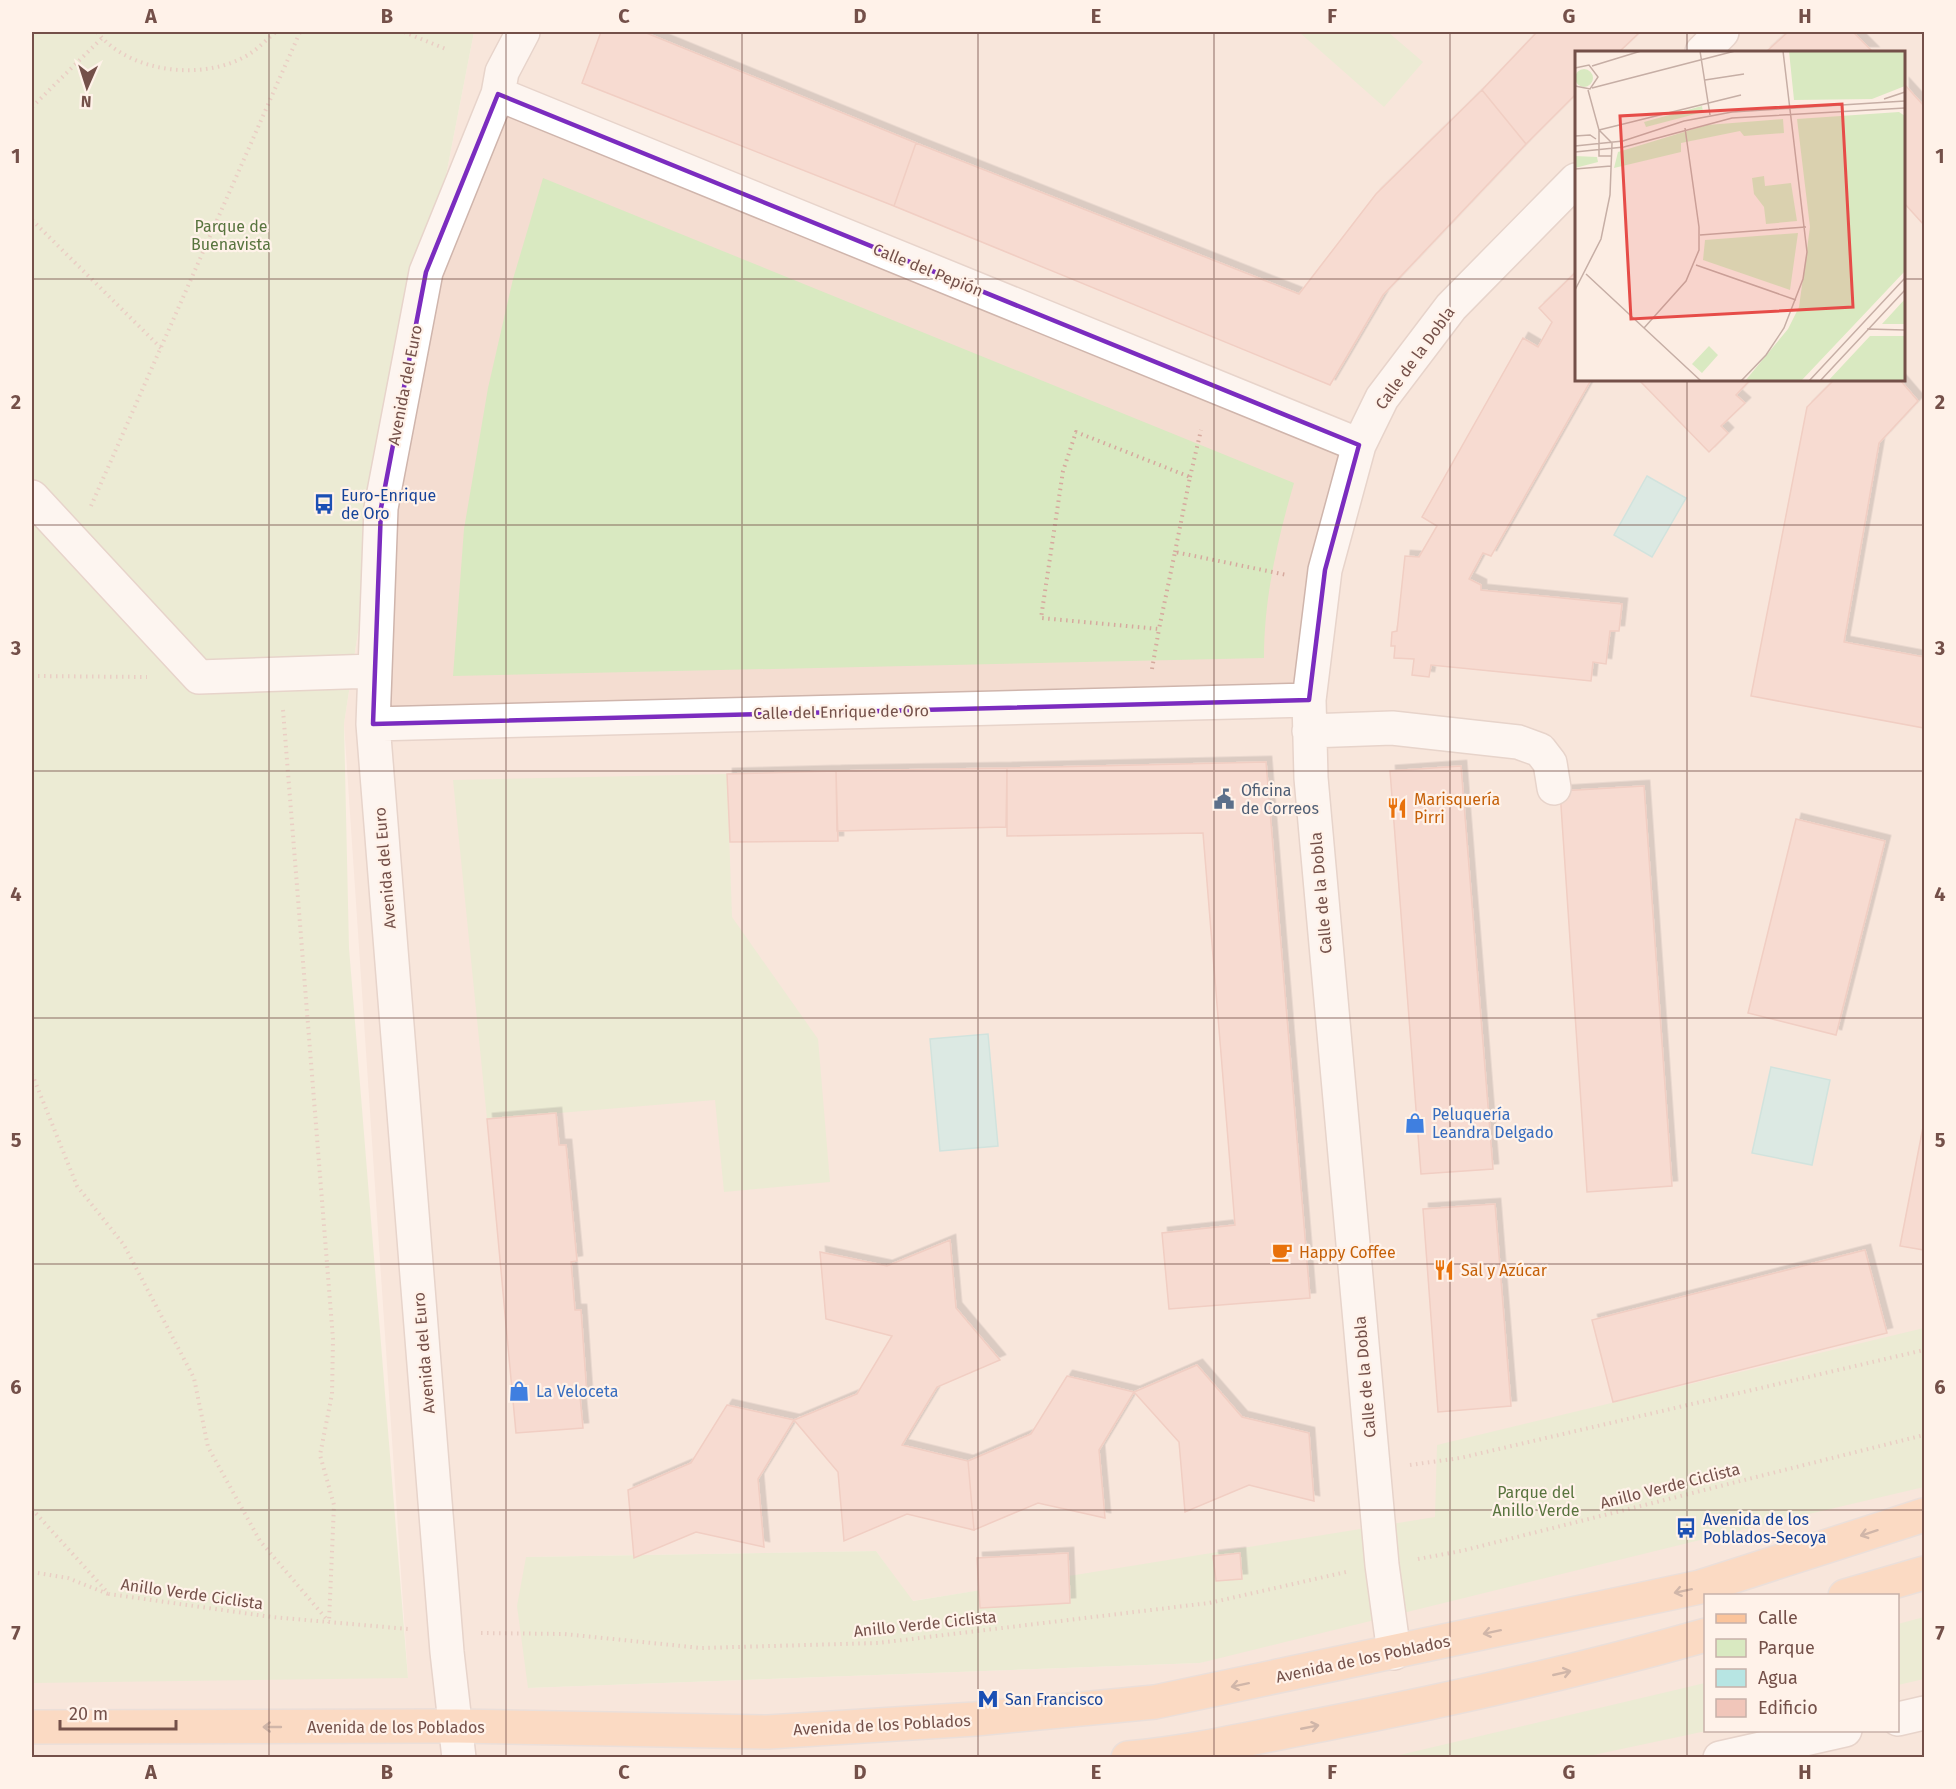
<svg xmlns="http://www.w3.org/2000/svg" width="1956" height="1789" viewBox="0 0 1956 1789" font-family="'Fira Sans',sans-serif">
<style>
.residential{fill:#f4ddd1;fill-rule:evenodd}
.green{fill:#d9e9c1}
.water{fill:#b7e5e3;stroke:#9ed7d5;stroke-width:1.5}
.building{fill:#f1c6ba;stroke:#e4a89b;stroke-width:1.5;filter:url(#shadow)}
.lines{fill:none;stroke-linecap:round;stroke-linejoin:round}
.minor-casing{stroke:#cfb5ac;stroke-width:36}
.major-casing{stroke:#d8cecc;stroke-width:36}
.path{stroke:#d6a99e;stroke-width:4;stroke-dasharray:1.5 4.5;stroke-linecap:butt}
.minor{stroke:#fff;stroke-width:33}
.major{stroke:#fbc49b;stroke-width:33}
.oneway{stroke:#9c7362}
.marked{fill:none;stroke:#7b2cbf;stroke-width:4.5;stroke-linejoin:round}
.grid{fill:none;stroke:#745049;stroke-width:1.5;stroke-opacity:0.55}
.labels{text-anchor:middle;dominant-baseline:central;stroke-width:4.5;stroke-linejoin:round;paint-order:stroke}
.park-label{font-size:16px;fill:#58743e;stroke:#fff2e9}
.street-label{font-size:16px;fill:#745049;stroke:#fff2e9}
.transit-label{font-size:16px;fill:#164399;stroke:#fff2e9;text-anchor:start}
.service-label{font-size:16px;fill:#4e5e75;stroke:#fff2e9;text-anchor:start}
.food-label{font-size:16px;fill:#c56008;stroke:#fff2e9;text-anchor:start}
.shop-label{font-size:16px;fill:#366cbe;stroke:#fff2e9;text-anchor:start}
.inset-road{fill:none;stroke:#c6aea5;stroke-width:1.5}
.view{fill:#e64c48;fill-opacity:0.15;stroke:#e64c48;stroke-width:3}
.inset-edge{fill:none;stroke:#745049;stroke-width:3}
.neatline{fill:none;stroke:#745049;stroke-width:2}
.grid-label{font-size:20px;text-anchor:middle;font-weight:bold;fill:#745049}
</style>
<defs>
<filter id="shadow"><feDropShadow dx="5.5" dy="-5.5" stdDeviation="0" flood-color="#0004"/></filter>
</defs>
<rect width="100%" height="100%" fill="#fcede3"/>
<!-- residential -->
<path class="residential" d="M474 32H1924V1757H32V1650L408 1678 344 724 362 606ZM1576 52H1904V380H1576ZM1761 1492 1200 1663 528 1688 526 1557 876 1551 912 1601 1258 1547ZM1706 1596H1898V1730H1706Z"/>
<!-- green -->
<path class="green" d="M32 32H474L362 606 344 724 349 948 408 1678 32 1683Z
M1299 32H1388L1423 62 1384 107Z
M543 178 1294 483C1277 541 1264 598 1264 658L453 676 464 529 488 388 513 279Z
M727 774 732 917 818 1039 830 1182 724 1192 715 1100 487 1119 453 780Z
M1924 1328V1487L1753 1527 1200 1663 528 1688 517 1606 526 1557 876 1551 913 1601 1435 1517 1437 1445Z
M1924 1617V1679L1898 1685V1624Z
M1705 1683 1706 1731 1584 1757H1391Z"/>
<!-- water -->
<path class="water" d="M1647 476 1686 498 1652 557 1614 535Z
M988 1034 998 1146 940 1151 930 1039Z
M1771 1067 1830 1080 1812 1165 1752 1153Z"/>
<!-- building -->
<path class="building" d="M601 32H644L916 143 894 206 582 83Z
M1537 32H1640L1619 52H1576V94L1526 144 1482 90Z
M1788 32H1853L1873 52H1766Z
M1904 84 1924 106V225L1904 203Z
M1482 90 1526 144 1383 295 1330 385 894 206 916 143 1299 294 1376 194Z
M1576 272V380H1591L1491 556 1483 553 1469 579 1481 585V590L1622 604 1619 631H1610L1606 664 1593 662 1591 681 1431 665 1429 677 1412 675 1414 659 1394 658 1395 646H1391L1392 632 1397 631 1405 556 1419 557 1437 526 1422 517 1523 338 1538 347 1552 322 1539 308Z
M1639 380H1750L1736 395 1745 403 1721 426 1728 433 1709 452Z
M1834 380H1900L1918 401 1879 443 1844 642 1924 657V728L1751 696 1807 407Z
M1266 762 1310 1298 1169 1309 1162 1233 1235 1225 1203 833 1007 836V768Z
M1461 766 1493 1169 1421 1174 1390 771Z
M1007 768 1006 827 837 831 836 771Z
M836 771 838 841 730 842 727 774Z
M1644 786 1672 1186 1587 1192 1560 791Z
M1796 819 1885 841 1836 1035 1748 1013Z
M556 1113 559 1145H566L577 1261 571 1262 575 1310H581L587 1396H580L583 1428 516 1433 487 1119Z
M1924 1122V1250L1900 1246Z
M1495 1204 1511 1406 1438 1412 1423 1209Z
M950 1240 956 1308 1000 1360 937 1387 902 1445 968 1461 974 1530 907 1514 844 1541 838 1472 794 1420 857 1394 892 1336 826 1319 820 1252 887 1266Z
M1865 1250 1887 1333 1613 1402 1592 1320Z
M1197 1365 1242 1417 1309 1433 1314 1501 1249 1485 1185 1512 1179 1442 1134 1392Z
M1067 1376 1134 1392 1099 1450 1105 1518 1038 1503 974 1530 968 1461 1031 1434Z
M727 1405 794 1420 758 1479 764 1547 696 1532 634 1558 628 1490 691 1463Z
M1068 1553 1070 1603 980 1608 977 1558Z
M1240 1553 1242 1579 1216 1581 1213 1556Z"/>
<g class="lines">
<!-- minor casing -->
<g class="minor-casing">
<path id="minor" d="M1702 52 1722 32
M498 94 1359 445
M32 497 199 677 374 671
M373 724 1309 700
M1309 731 1392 728 1518 742 1540 750 1550 763 1554 788
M1394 1653 1382 1565 1311 778 1309 700 1325 570 1359 445 1382 398 1451 307 1576 180
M1898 1719 1924 1713
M459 1758 447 1652 373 724 381 508 426 272 498 94 502 72 523 32
M1720 1758 1845 1730"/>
</g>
<!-- major casing -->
<g class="major-casing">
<path id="major" d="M1845 1596 1924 1573
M32 1727 457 1726 768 1732 975 1719 1155 1702 1700 1587 1924 1515
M1128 1758C1193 1752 1256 1737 1320 1725 1450 1700 1579 1671 1706 1635"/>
</g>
<!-- path -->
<path class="path" d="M97 32C130 74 207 82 251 53 260 47 268 38 276 32
M404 32 446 49
M32 107 102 38
M32 220 161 348
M1190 477 1201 430
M91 506 300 32
M1175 552 1190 477 1076 432 1063 471 1041 618 1159 629 1175 552 1287 575
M1152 669 1159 629
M32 676 147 677
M283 710 333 1339 332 1394 320 1455 334 1505 329 1622
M32 1074 77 1186 124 1245 194 1378 208 1447 260 1541 329 1622
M1410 1465 1460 1458 1924 1350
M32 1509 109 1594 272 1617 408 1629
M1418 1559 1461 1551 1924 1435
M32 1572 68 1578 108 1594
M481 1633 564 1634 701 1648 878 1643 1209 1603 1346 1572"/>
<!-- minor -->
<use href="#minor" class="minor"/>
<!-- major -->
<use href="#major" class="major"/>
</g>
<!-- one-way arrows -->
<defs><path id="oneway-shaft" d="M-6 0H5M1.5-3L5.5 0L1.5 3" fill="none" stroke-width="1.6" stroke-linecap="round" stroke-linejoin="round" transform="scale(1.5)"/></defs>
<g class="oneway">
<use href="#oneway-shaft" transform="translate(1869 1533) rotate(162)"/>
<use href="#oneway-shaft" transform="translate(1683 1591) rotate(168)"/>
<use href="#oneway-shaft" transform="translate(1492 1632) rotate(168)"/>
<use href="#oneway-shaft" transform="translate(1562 1673) rotate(-13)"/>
<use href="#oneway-shaft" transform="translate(1240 1685) rotate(168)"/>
<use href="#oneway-shaft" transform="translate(272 1727) rotate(180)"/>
<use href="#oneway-shaft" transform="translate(1310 1727) rotate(-11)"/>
</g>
<!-- marked area -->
<path d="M0 0H1956V1789H0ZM498 94 1359 445 1325 570 1309 700 373 724 381 508 426 272Z" fill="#fcede3" fill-opacity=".55" fill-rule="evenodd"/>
<path class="marked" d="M498 94 1359 445 1325 570 1309 700 373 724 381 508 426 272Z"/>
<!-- grid -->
<path class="grid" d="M269 32V1758M506 32V1758M742 32V1758M978 32V1758M1214 32V1758M1450 32V1758M1687 32V52M32 279H1576M1904 279H1924M1687 380V1758M32 525H1924M32 771H1924M32 1018H1924M32 1264H1924M32 1510H1924"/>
<!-- icons -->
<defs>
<g id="bus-bare" transform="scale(1.62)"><path d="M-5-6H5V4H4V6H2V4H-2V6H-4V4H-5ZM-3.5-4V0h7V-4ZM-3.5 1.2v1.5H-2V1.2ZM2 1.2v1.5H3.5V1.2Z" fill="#1a4fb4" stroke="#fff2e9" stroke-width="2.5" paint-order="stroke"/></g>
<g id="civic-bare" transform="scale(1.62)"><path d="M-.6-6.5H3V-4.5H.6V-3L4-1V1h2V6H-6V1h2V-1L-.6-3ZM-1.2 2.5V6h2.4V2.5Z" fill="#5c6f8a" stroke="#fff2e9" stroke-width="2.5" paint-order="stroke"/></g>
<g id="restaurant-bare" transform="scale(1.62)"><path d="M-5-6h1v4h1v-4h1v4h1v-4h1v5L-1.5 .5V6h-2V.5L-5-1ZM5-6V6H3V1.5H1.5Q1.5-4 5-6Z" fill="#e8710a" stroke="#fff2e9" stroke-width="2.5" paint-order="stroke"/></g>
<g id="shop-bare" transform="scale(1.62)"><path d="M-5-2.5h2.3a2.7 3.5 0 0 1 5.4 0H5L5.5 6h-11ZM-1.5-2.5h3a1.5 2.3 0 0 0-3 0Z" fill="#3f7fe0" stroke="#fff2e9" stroke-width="2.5" paint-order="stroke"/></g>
<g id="cafe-bare" transform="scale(1.62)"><path d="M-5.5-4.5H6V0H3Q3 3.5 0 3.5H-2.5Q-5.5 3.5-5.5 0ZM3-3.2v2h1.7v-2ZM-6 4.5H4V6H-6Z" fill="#e8710a" stroke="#fff2e9" stroke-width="2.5" paint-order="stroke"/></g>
<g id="metro-bare" transform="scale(1.62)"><path d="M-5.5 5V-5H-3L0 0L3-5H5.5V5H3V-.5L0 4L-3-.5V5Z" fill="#1a4fb4" stroke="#fff2e9" stroke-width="2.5" paint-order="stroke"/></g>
</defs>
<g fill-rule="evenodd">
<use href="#bus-bare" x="324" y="504"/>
<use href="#civic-bare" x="1224" y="799"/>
<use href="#restaurant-bare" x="1397" y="808"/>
<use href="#shop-bare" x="1415" y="1123"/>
<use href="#cafe-bare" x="1282" y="1252"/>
<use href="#restaurant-bare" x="1444" y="1270"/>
<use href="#shop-bare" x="519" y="1391"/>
<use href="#bus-bare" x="1686" y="1528"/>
<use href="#metro-bare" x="988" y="1699"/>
</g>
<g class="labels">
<!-- park labels -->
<g class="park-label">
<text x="231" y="226">Parque de<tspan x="231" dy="18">Buenavista</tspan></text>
<text x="1536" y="1492">Parque del<tspan x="1536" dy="18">Anillo Verde</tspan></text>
</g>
<!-- street labels -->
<g class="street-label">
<text transform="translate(928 270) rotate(22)">Calle del Pepión</text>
<text transform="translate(1415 358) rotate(-54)">Calle de la Dobla</text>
<text transform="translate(405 385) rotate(-79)">Avenida del Euro</text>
<text transform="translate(841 712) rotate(-1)">Calle del Enrique de Oro</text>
<text transform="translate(385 868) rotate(-95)">Avenida del Euro</text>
<text transform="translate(1321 893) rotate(-95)">Calle de la Dobla</text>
<text transform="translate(424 1353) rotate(-95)">Avenida del Euro</text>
<text transform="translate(1365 1377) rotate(-95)">Calle de la Dobla</text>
<text transform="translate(1670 1486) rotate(-14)">Anillo Verde Ciclista</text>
<text transform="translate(192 1594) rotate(8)">Anillo Verde Ciclista</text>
<text transform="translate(925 1624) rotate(-6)">Anillo Verde Ciclista</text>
<text transform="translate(1363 1659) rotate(-12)">Avenida de los Poblados</text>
<text transform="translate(882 1725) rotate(-3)">Avenida de los Poblados</text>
<text x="396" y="1727">Avenida de los Poblados</text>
</g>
<!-- transit labels -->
<g class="transit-label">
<text x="341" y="495">Euro-Enrique<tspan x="341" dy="18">de Oro</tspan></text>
<text x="1703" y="1519">Avenida de los<tspan x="1703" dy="18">Poblados-Secoya</tspan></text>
<text x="1005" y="1699">San Francisco</text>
</g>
<!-- service labels -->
<g class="service-label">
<text x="1241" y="790">Oficina<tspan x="1241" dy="18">de Correos</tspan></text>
</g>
<!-- food labels -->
<g class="food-label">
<text x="1414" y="799">Marisquería<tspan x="1414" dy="18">Pirri</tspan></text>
<text x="1299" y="1252">Happy Coffee</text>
<text x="1461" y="1270">Sal y Azúcar</text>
</g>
<!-- shop labels -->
<g class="shop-label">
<text x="1432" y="1114">Peluquería<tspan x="1432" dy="18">Leandra Delgado</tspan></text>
<text x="536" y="1391">La Veloceta</text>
</g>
</g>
<!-- overview -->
<g transform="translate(1575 51)">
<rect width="330" height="330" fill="#fcede3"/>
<path d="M214 0H330V35L297 48 219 49ZM0 27a9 9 0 1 1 18 0a9 9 0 1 1-18 0ZM127 55 128 61 71 76 69 71ZM324 61 330 65V220L226 330H170L213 278 224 256 235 176 222 68ZM208 68 209 82 169 85 165 80 106 92V101L39 117 43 101 132 74ZM0 105 22 106 23 111 0 117ZM189 125 190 135 216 132 222 170 191 173 189 156 179 143 177 127ZM223 182 215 239 128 209 130 189ZM330 248V273H307ZM295 285H330V330H253ZM134 295 143 304 127 322 117 313Z" fill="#d9e9c1"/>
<path class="inset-road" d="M125 0 135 64M17 15 66 0M0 17 14 14 23 26 15 38 0 35M130 29 169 23M17 37 160 0M13 39 24 79V105H37M309 48 330 41M24 79 166 44M0 85 15 84 21 88M0 95 48 90 109 70 157 61 330 50M0 101 49 96 157 67 330 57M0 118 36 115M125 184 231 176M121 214 221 249M11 223 126 330M0 239 26 188 35 144 37 92 24 79M69 277 111 230 124 199V176L110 77M292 278 330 279M166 330 191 304 209 277 228 228 232 201 208 0M234 330 330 227M245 330 330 239"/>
<path class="view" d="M267 53 278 256 56 268 45 65Z"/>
<rect width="330" height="330" class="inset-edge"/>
</g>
<!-- border -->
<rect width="1956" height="1789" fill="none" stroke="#fff2e9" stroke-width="66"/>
<!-- legend -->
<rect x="1704" y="1594" width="195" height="138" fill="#fff2e9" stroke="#c7b1a9" stroke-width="1.5"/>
<rect x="1716" y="1614" width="30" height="9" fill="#fbc49b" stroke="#c7b1a9" stroke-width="1.5"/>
<text x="1758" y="1624" font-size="18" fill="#745049">Calle</text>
<rect x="1716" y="1639" width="30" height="18" fill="#d9e9c1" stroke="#c7b1a9" stroke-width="1.5"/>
<text x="1758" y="1654" font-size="18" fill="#745049">Parque</text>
<rect x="1716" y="1669" width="30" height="18" fill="#b7e5e3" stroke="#c7b1a9" stroke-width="1.5"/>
<text x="1758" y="1684" font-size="18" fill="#745049">Agua</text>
<rect x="1716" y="1699" width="30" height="18" fill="#f1c6ba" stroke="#c7b1a9" stroke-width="1.5"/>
<text x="1758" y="1714" font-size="18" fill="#745049">Edificio</text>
<!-- north arrow -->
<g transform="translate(87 87) rotate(183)" stroke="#fff2e9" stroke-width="4.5" paint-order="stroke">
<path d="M0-4.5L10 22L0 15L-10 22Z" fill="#745049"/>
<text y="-9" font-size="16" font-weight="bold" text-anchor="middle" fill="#745049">N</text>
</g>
<!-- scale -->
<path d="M60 1720v9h116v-9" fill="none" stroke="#745049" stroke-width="3"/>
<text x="69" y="1720" font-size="18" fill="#745049" stroke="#fff2e9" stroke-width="4.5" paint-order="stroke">20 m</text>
<rect x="33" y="33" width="1890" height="1723" class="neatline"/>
<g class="grid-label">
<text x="151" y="23">A</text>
<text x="387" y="23">B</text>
<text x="624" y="23">C</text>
<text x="860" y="23">D</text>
<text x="1096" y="23">E</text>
<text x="1332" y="23">F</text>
<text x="1569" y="23">G</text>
<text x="1805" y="23">H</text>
<text x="16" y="163">1</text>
<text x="1940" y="163">1</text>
<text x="16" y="409">2</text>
<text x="1940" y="409">2</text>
<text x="16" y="655">3</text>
<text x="1940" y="655">3</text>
<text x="16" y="901">4</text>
<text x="1940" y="901">4</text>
<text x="16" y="1147">5</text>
<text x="1940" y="1147">5</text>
<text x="16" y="1394">6</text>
<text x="1940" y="1394">6</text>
<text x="16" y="1640">7</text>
<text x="1940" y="1640">7</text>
<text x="151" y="1779">A</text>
<text x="387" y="1779">B</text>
<text x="624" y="1779">C</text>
<text x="860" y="1779">D</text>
<text x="1096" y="1779">E</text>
<text x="1332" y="1779">F</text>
<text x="1569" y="1779">G</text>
<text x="1805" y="1779">H</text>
</g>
</svg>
